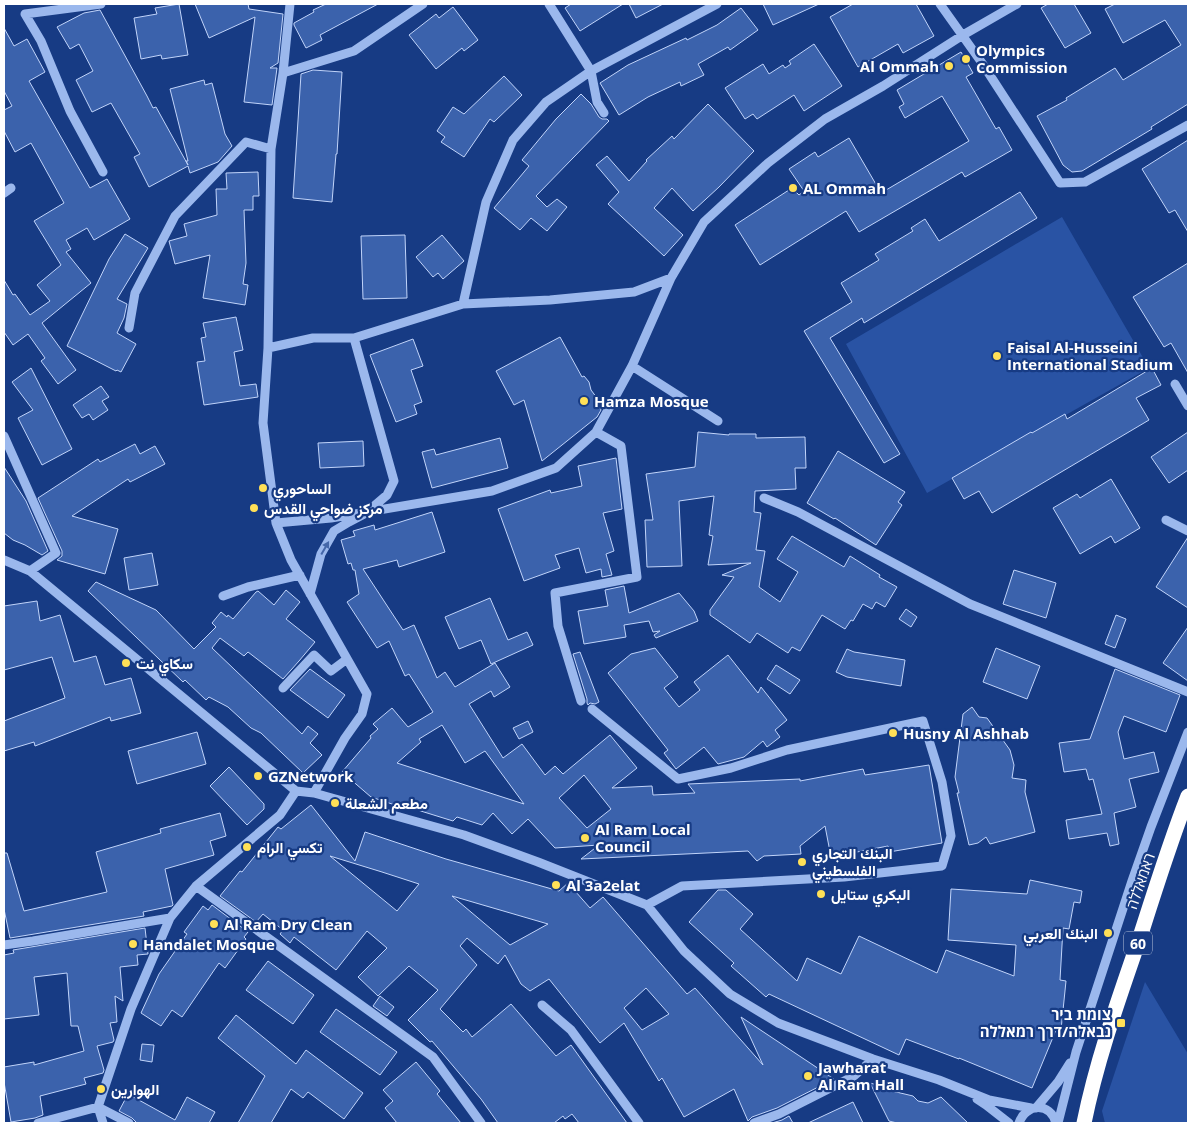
<svg xmlns="http://www.w3.org/2000/svg" width="1192" height="1127" viewBox="0 0 1192 1127" font-family="'Open Sans',Vazirmatn,'Noto Sans Hebrew',sans-serif">
<style>
.green{fill:#2953a4}
.building{fill:#3b62ac;stroke:#c1d4fa;fill-rule:evenodd}
.lines{fill:none;stroke-linecap:round;stroke-linejoin:round}
.minor{stroke:#9bb8ed;stroke-width:9}
.highway{stroke:#fff;stroke-width:15}
.oneway{fill:#4567a9}
.poi-dot{fill:#ffe057;stroke:#173b84;stroke-width:2}
.labels{text-anchor:middle;dominant-baseline:central;stroke-width:4.5;stroke-linejoin:round;paint-order:stroke}
.shield{fill:#173b84;stroke:#b9c4da;stroke-width:1}
.shield-label{font-size:14px;font-weight:bold;fill:#fff}
.poi-label{font-size:15px;font-weight:bold;fill:#fff;stroke:#173b84;text-anchor:start}
.street-label{font-size:15px;fill:#fff;stroke:#173b84}
</style>
<rect width="100%" height="100%" fill="#173b84"/>
<!-- green -->
<path class="green" d="M1062 217 1149 368 927 493 846 344Z
M1145 982 1188 1054V1123H1105L1102 1111Z"/>
<!-- building -->
<path class="building" d="M179 4 188 55 162 59 161 55 141 59 134 18 157 14 155 8Z
M195 4H248L249 9 283 14 278 63 270 68H277L272 105 244 102 255 17 209 38Z
M326 4H378L320 35 322 40 306 48 294 25V23L314 12 313 10Z
M571 4H623L580 31 565 8Z
M629 4H663L636 18Z
M763 4H819L773 25Z
M853 4H916L934 36 903 53 898 44 858 67 830 17Z
M1048 4H1074L1091 33 1065 48 1041 8Z
M1115 4H1188V104L1151 127 1152 129 1082 171 1072 172 1063 165 1037 116 1067 100 1066 98 1115 68 1123 80 1181 45 1165 20 1123 43 1105 9Z
M453 7 478 40 464 51 462 48 436 69 409 35 436 14 439 18Z
M741 8 758 30 730 50 728 47 698 64 704 75 681 86 680 82 648 97 619 115 600 83 628 65 686 38 687 40 717 25Z
M100 10 147 96 153 108 156 107 188 165 186 161H188L170 89 204 80 205 85 212 83 225 134 232 146 218 162 190 173 188 166 149 187 134 157 140 154 111 103 92 112 76 80 93 71 79 44 70 49 57 27 84 13Z
M4 28 14 46 27 39 45 72 29 81 90 188 107 179 130 219 94 240 87 228 66 240 71 249 66 252 91 283 42 323 76 370 58 384 41 361 45 358 28 334 13 345 4 332V280L13 295 15 294 30 315 50 301 37 285 61 265 34 221 64 203 31 143 15 152 4 131V110L12 106 4 91Z
M814 44 842 86 804 111 794 95 757 119 753 114 745 119 725 88 763 64 769 74 783 65 785 68 791 64 789 61Z
M961 52 973 73 966 77 996 129 999 127 1012 150 965 177 962 172 859 232 846 211 760 265 735 225 792 188 799 195 804 191 789 169 815 152 818 157 849 138 881 193 969 141 942 96 905 118 899 107 904 104 897 90Z
M313 70 342 72 337 154H336L332 202 293 198 301 74Z
M504 76 522 95 494 122 490 119 464 157 441 142 445 137 437 131 453 107 464 114Z
M581 94 591 104 599 117 602 119H607L609 121 536 196 547 207 557 199 567 207 547 231 531 218 520 230 494 208 529 166 522 160 556 119Z
M708 104 754 151 719 187 693 211 672 188 654 208 683 235 664 256 608 204 619 192 596 165 607 156 629 181 647 161 646 160 672 136 674 139Z
M1188 140V232L1175 210 1169 213 1142 169Z
M258 172 259 196H253V210H244L246 263 243 284 248 285 245 305 203 298 210 255 175 264 169 241 187 236 184 224 217 215 216 189H227L226 173Z
M1020 192 1037 218 864 323 862 318 830 338 900 454 884 463 804 331 852 302 841 283 879 260 875 254 913 231 911 228 925 219 939 241Z
M125 234 148 248 117 299 127 304 124 318 117 333 136 344 121 372 117 370 116 371 67 346 109 259Z
M405 235 407 298 363 299 361 236Z
M442 235 464 261 443 279 438 273 433 277 416 257Z
M1188 263V373L1171 343 1164 347 1133 297Z
M236 317 243 350 234 352 240 386 256 384 258 397 204 405 197 362 205 361 201 338 206 337 203 323Z
M560 337 582 377 584 376 589 382 591 390 597 398 601 410 597 417 542 461 524 400 514 405 496 371Z
M413 339 423 366 411 370 422 402 414 405 417 414 396 422 370 355Z
M31 368 72 449 42 465 18 418 33 410 12 382Z
M1152 368 1161 385 1136 398 1149 420 992 513 979 491 964 499 952 478 1031 432 1032 433 1065 414 1067 419Z
M101 386 109 397 102 401 108 410 93 420 89 414 82 418 73 405Z
M698 432 729 435V434H756V438L805 437 806 468H795L796 489 755 491 754 512 761 513 756 550 765 551 759 587 780 602 798 572 777 559 792 536 844 567 850 556 880 575 879 577 897 587 885 607 876 602 872 609 863 604 853 621 851 620 845 629 822 615 800 651 792 647 788 653 757 633 750 643 710 615V610L734 577 722 575 751 563 708 565 713 536 709 535 714 496 679 501 682 566 647 567 645 520H653L646 474 695 467Z
M1188 432V470L1169 483 1151 457Z
M500 438 508 468 432 488 422 452 434 449 436 455Z
M363 441 364 466 320 468 318 443Z
M135 444 140 454 155 446 165 464 130 482 128 479 72 516 118 529 105 574 57 560 62 556V551L38 498 98 459 100 462Z
M838 451 905 492 898 502 902 505 876 545 835 518 834 519 807 503Z
M616 458 622 509 603 513 614 551 606 554 612 575 602 577 601 569 586 573 579 548 555 555 560 568 524 581 498 509 550 490 551 493 582 486 578 466Z
M4 467 26 501 48 551 42 555 25 545 13 540 4 533Z
M1111 479 1140 528 1115 543 1111 536 1080 554 1053 508 1077 494 1080 498Z
M432 512 445 552 399 567 397 560 363 569 403 630 414 625 437 678 445 672 455 687 495 663 510 687 494 697 491 691 469 704 503 758 522 744 545 775 555 766 563 774 610 735 637 768 612 788 652 786 653 795 695 793 688 784 800 779V781L863 769 865 775 929 765 942 843 889 852 888 846 831 857 825 826 800 846 801 854 764 856 757 861 748 851 581 859 599 845 555 848 528 819 512 834 493 813 482 825 457 817 453 821 395 803 398 806 371 797 342 772 371 738 370 736 378 729 373 724 392 708 408 727 433 712 409 674 405 676 389 641 377 648 347 602 359 594 355 570H353L351 563 348 564 341 540 355 536 353 531 374 525 375 530ZM442 725 465 763 485 751 524 804 397 763 421 742 419 739ZM584 775 611 809 587 828 559 798Z
M1188 537V608L1156 587Z
M152 553 158 585 129 590 124 558Z
M1014 570 1056 583 1046 618 1003 604Z
M96 582 156 610 194 649 216 627 212 623 221 612 227 617 228 615 233 619 256 592 258 591 274 605 286 590 300 602 286 619 315 642 299 661 283 679 248 652 244 656 220 638 212 648 302 734 308 726 318 734 310 743 322 755 303 773 261 733 251 728 228 707 209 697 206 700 185 680 183 682 88 591Z
M624 586 629 613 679 593 694 611 698 621 656 638 654 635 660 631 653 632 649 621 624 625 626 637 584 644 578 611 608 606 605 590Z
M490 598 508 640 527 632 533 645 491 664 481 640 459 649 445 617Z
M37 601 40 621 60 615 74 662 96 656 105 685 131 678 141 713 111 721 110 717 35 746 34 742 4 751V721L65 698 52 657 4 670V606Z
M906 609 917 617 911 627 899 619Z
M1116 615 1126 619 1115 648 1105 644Z
M1188 627V681L1163 663Z
M655 648 678 677 664 688 679 707 700 690 694 682 728 655 758 693 761 687 787 720 775 730 780 737 767 747 763 741 744 757 718 764 704 747 676 769 664 753 668 750 608 673 631 654Z
M996 648 1040 666 1027 699 983 682Z
M847 649 854 652 905 660 901 686 847 677 836 672Z
M580 652 599 702 595 704 590 703 588 705 587 703V699L573 654Z
M776 665 800 680 790 694 767 679Z
M310 669 345 695 328 718 290 690Z
M1115 669 1180 695 1166 732 1124 716 1118 732 1124 759 1154 752 1159 772 1129 779 1136 807 1114 813 1119 844 1110 846 1107 833 1069 839 1066 820 1102 814 1093 779 1089 780 1086 769 1064 772 1059 743 1090 739Z
M972 707 979 717 987 718 1010 750 1014 765 1012 778 1026 780 1025 792 1035 832 990 844 986 837 978 843 969 845 957 793H959L955 777 963 714Z
M528 721 533 732 519 739 513 728Z
M197 732 206 764 137 784 128 751Z
M229 767 264 804V809L247 825 210 786Z
M311 805 355 861 365 832 446 859 559 891 568 883 590 908 603 897 687 994 695 988 763 1065 741 1017 834 1079 777 1108 752 1117 748 1121 734 1089 684 1117 662 1078 659 1081 624 1023 600 1043 549 979 530 991 521 984 505 955 498 964 467 938 460 946 477 965 440 1009 463 1032 466 1029 472 1037 511 1004 556 1056 571 1045 627 1123H579L572 1114 565 1119 563 1116 554 1123H498L481 1099 432 1041 430 1042 408 1020 438 990 409 966 378 996 358 977 387 948 367 931 336 970 294 937 290 943 280 934 283 930 263 914 256 922 220 896 240 871 242 872 278 827 281 829ZM330 856 382 872 419 884 397 911ZM452 896 548 924 510 945ZM646 988 669 1014 642 1030 624 1008Z
M220 813 226 836 210 841 214 855 165 869 173 905 172 906 143 912 144 916 10 938 4 909V853H7L24 911 107 892 96 852 161 833 160 829Z
M1030 880 1082 891 1080 903 1074 902 1069 929 1063 928 1060 980 1066 981 1061 1030H1056L1032 1088 959 1058V1059L906 1039 899 1055 769 994 766 997 731 966 734 963 689 922 718 890H726L753 914 740 929 797 981 807 958 841 974 859 936 937 973 946 950 1014 976 1016 945 948 940 951 889 1027 894Z
M212 905 248 932 244 937 246 939 225 968 219 963 182 1017 172 1010 161 1026 141 1013 159 974 187 934 184 932 203 906 208 910Z
M145 928 148 954 137 955 138 965 120 967 123 1001 115 996 117 1022 110 1023 114 1040 113 1042 97 1046 104 1070 103 1073 84 1078 86 1084 40 1096 43 1115 35 1118 11 1122 4 1082V1067L34 1062V1065L84 1051 78 1026H71L67 973 34 977 39 1015 4 1019V955L14 953 13 950Z
M268 961 314 995 293 1024 246 990Z
M380 996 394 1007 387 1016 373 1006Z
M336 1009 397 1052 380 1075 320 1032Z
M236 1015 296 1064 306 1050 363 1093 344 1119 308 1092 303 1098 291 1089 271 1123H238L265 1076 218 1038Z
M142 1044 154 1045 152 1062 140 1060Z
M416 1062 440 1091 437 1094 461 1123H397L385 1108 393 1101 383 1090Z
M870 1083 889 1088 892 1091 913 1096 918 1101 928 1103 941 1097 968 1123H897L889 1121Z
M128 1094 175 1120 187 1097 215 1112 209 1123H137L132 1118 119 1111Z
M853 1102 863 1123H808Z
M789 1116 793 1123H772L782 1120Z"/>
<g class="lines">
<!-- minor -->
<path class="minor" d="M101 4 25 14 41 41 70 111 103 172
M549 4 591 71 597 102 604 113
M940 4 982 63 1060 183 1085 182 1188 125
M283 73 290 4
M4 193 11 188
M463 304 486 202 513 140 546 102 591 71 717 4
M129 328 135 293 175 216 246 142 271 149
M268 348 313 338H354L463 304 550 300 634 292 671 278
M632 366 718 421
M1175 384 1188 406
M4 436 56 553 30 571
M764 498 798 512 970 604 1188 692
M1166 520 1188 531
M276 523 331 518 492 491 556 468 596 432 632 366 671 278 704 222 768 163 825 119 883 86 963 35 1017 4
M4 560 30 571 296 791 314 793 464 835 538 862 647 905 684 951 730 994 778 1023 873 1059 939 1080 989 1100 1031 1108
M310 594 321 554 334 531 349 522 366 513 387 495 394 481 354 338
M223 596 248 587 300 575
M283 688 314 655 331 671 347 659
M581 701 558 626 555 593 637 577 621 446 596 432
M592 709 678 779 731 768 787 750 923 721 942 782 951 836 942 866 844 877 682 886 647 905
M314 793 345 738 362 714 367 694 291 560 276 523 263 423 268 348 271 149 283 73 354 51 423 4
M196 886 433 1057 481 1123
M4 945 33 941 170 918
M542 1005 571 1030 639 1123
M977 1099 986 1105 1009 1123
M1036 1108 1058 1082 1070 1063
M38 1123 98 1107 129 1123
M103 1123 98 1107 131 1009 170 918 196 886 280 815 296 791
M754 1123 779 1114 854 1076 873 1059
M1019 1123C1026 1103 1050 1102 1056 1123
M1058 1123 1076 1052 1132 881 1151 827 1188 732"/>
<!-- highway -->
<path class="highway" d="M1084 1123C1097 1059 1119 998 1140 937 1155 890 1170 842 1188 796"/>
</g>
<!-- one-way arrows -->
<defs><path id="oneway-solid" d="M-6-.8H1V-3.2L6.5 0L1 3.2V.8H-6Z" transform="scale(1.25)"/></defs>
<use class="oneway" href="#oneway-solid" transform="translate(325 548) rotate(-60)"/>
<!-- markers -->
<g class="poi-dot">
<circle cx="966" cy="59" r="5"/>
<circle cx="949" cy="66" r="5"/>
<circle cx="793" cy="188" r="5"/>
<circle cx="997" cy="356" r="5"/>
<circle cx="584" cy="401" r="5"/>
<circle cx="263" cy="488" r="5"/>
<circle cx="254" cy="508" r="5"/>
<circle cx="126" cy="663" r="5"/>
<circle cx="893" cy="733" r="5"/>
<circle cx="258" cy="776" r="5"/>
<circle cx="335" cy="803" r="5"/>
<circle cx="585" cy="838" r="5"/>
<circle cx="247" cy="847" r="5"/>
<circle cx="802" cy="862" r="5"/>
<circle cx="556" cy="885" r="5"/>
<circle cx="821" cy="894" r="5"/>
<circle cx="214" cy="924" r="5"/>
<circle cx="1108" cy="933" r="5"/>
<circle cx="133" cy="944" r="5"/>
<rect x="1116" y="1018" width="10" height="10" rx="2.5"/>
<circle cx="808" cy="1076" r="5"/>
<circle cx="101" cy="1089" r="5"/>
</g>
<g class="labels">
<!-- shield labels -->
<rect class="shield" x="1124" y="931.5" width="28" height="23" rx="4"/>
<g class="shield-label">
<text x="1138" y="943">60</text>
</g>
<!-- poi labels -->
<g class="poi-label">
<text x="976" y="50">Olympics<tspan x="976" dy="17">Commission</tspan></text>
<text x="939" y="66" text-anchor="end">Al Ommah</text>
<text x="803" y="188">AL Ommah</text>
<text x="1007" y="347">Faisal Al-Husseini<tspan x="1007" dy="17">International Stadium</tspan></text>
<text x="594" y="401">Hamza Mosque</text>
<text x="273" y="488">الساحوري</text>
<text x="264" y="508">مركز ضواحي القدس</text>
<text x="136" y="663">سكاي نت</text>
<text x="903" y="733">Husny Al Ashhab</text>
<text x="268" y="776">GZNetwork</text>
<text x="345" y="803">مطعم الشعلة</text>
<text x="595" y="829">Al Ram Local<tspan x="595" dy="17">Council</tspan></text>
<text x="257" y="847">تكسي الرام</text>
<text x="812" y="853">البنك التجاري<tspan x="812" dy="17">الفلسطيني</tspan></text>
<text x="566" y="885">Al 3a2elat</text>
<text x="831" y="894">البكري ستايل</text>
<text x="224" y="924">Al Ram Dry Clean</text>
<text x="1098" y="933" text-anchor="end">البنك العربي</text>
<text x="143" y="944">Handalet Mosque</text>
<text x="1111" y="1014" text-anchor="end">צומת ביר<tspan x="1111" dy="17">נבאלה/דרך רמאללה</tspan></text>
<text x="818" y="1067">Jawharat<tspan x="818" dy="17">Al Ram Hall</tspan></text>
<text x="111" y="1089">الهوارين</text>
</g>
<!-- street labels -->
<g class="street-label">
<text transform="translate(1140 881) rotate(-71)">ראמאללה</text>
</g>
</g>
<!-- border -->
<rect width="1192" height="1127" fill="none" stroke="#ffffff" stroke-width="10"/>
</svg>
